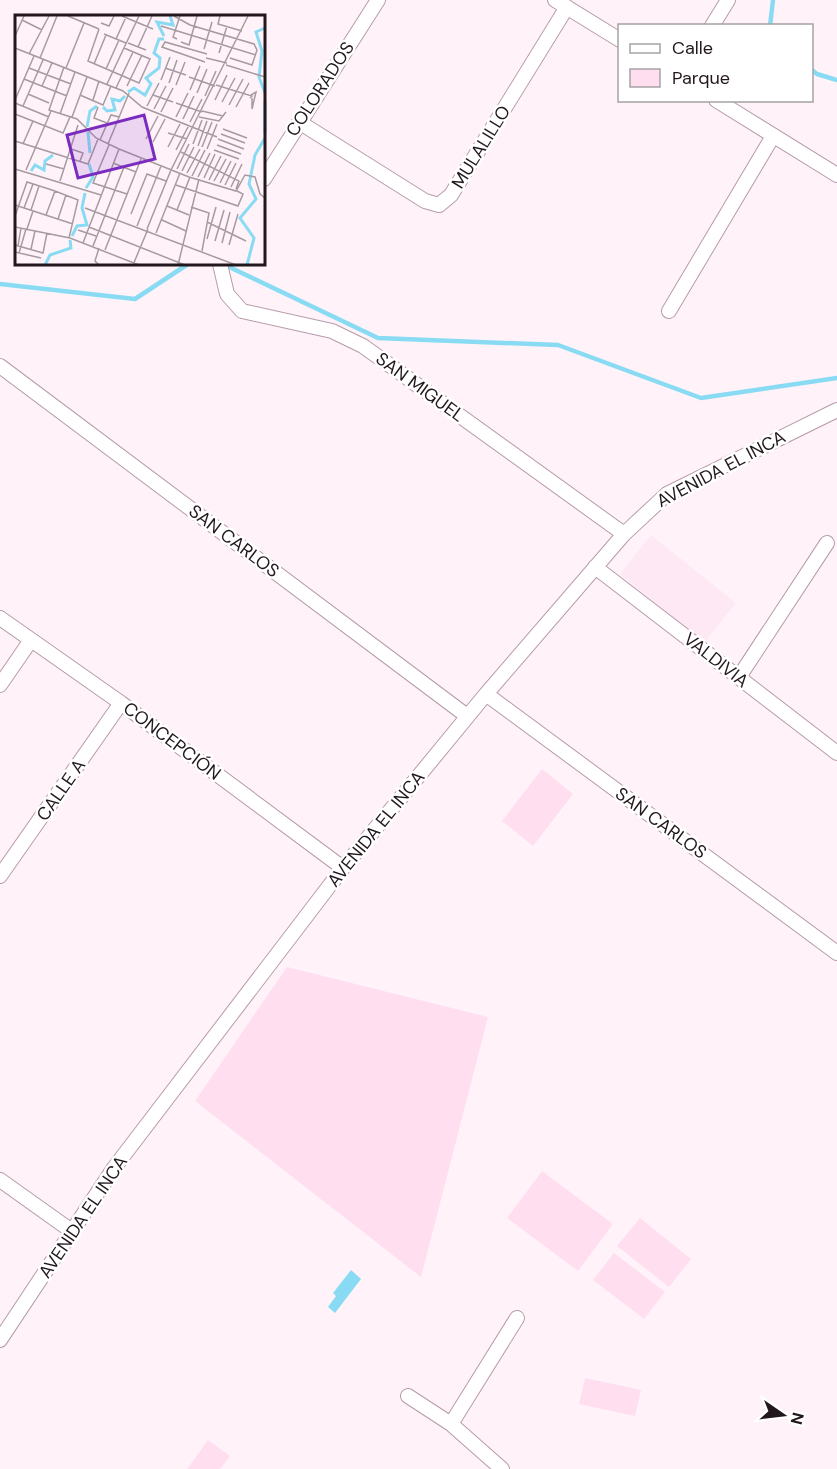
<svg xmlns="http://www.w3.org/2000/svg" width="837" height="1469" viewBox="0 0 837 1469" font-family="'DM Sans',sans-serif">
<style>
.built{fill:#fee8f4}
.green{fill:#ffdef0}
.water{fill:#88dbf3}
.lines{fill:none;stroke-linecap:round;stroke-linejoin:round}
.stream{stroke:#88dbf3;stroke-width:4.5}
.minor-casing{stroke:#b79bab;stroke-width:16}
.minor{stroke:#fff;stroke-width:14}
.labels{text-anchor:middle;dominant-baseline:central;stroke-width:5;stroke-linejoin:round;paint-order:stroke}
.street-label{font-size:18px;fill:#21171d;stroke:#fff}
.inset-river{fill:none;stroke:#88dbf3;stroke-width:3}
.inset-road{fill:none;stroke:#a69ba1;stroke-width:1.5}
.view{fill:#7b2cbf;fill-opacity:0.15;stroke:#7b2cbf;stroke-width:3}
.inset-edge{fill:none;stroke:#21171d;stroke-width:3}
</style>
<rect width="100%" height="100%" fill="#fff3f9"/>
<!-- built -->
<path class="built" d="M651 535 736 603 704 643 620 574Z"/>
<!-- green -->
<path class="green" d="M542 769 573 794 533 846 502 821Z
M287 967 488 1017 421 1277 195 1101Z
M542 1171 613 1224 578 1271 507 1218Z
M640 1218 691 1259 669 1287 617 1246Z
M614 1253 665 1292 644 1319 593 1280Z
M585 1378 641 1390 635 1416 579 1404Z
M208 1440 230 1456 220 1469H187Z"/>
<!-- water -->
<path class="water" d="M351 1270 361 1279 335 1313 328 1307 336 1296 333 1293Z"/>
<g class="lines">
<!-- stream -->
<path class="stream" d="M770 26 773 0
M812 70 817 74 837 80
M223 264 378 338 558 345 701 398 837 378
M0 284 135 299 188 264"/>
<!-- minor casing -->
<g class="minor-casing">
<path id="minor" d="M555 0 620 40
M712 26 728 0
M716 100 837 175
M299 122 425 201 439 205 451 195 567 7
M264 179 378 0
M220 264 227 294 242 311 332 331 363 346 624 534
M669 311 773 136
M0 366 467 716
M595 567 837 753
M0 618 121 703 343 868
M739 677 827 543
M0 685 31 640
M486 694 837 953
M0 876 121 703
M0 1180 73 1232
M0 1340 114 1168 343 868 486 694 624 534 667 494 837 410
M408 1396 451 1424 502 1469
M451 1424 517 1318"/>
</g>
<!-- minor -->
<use href="#minor" class="minor"/>
</g>
<g class="labels">
<!-- street labels -->
<g class="street-label">
<text transform="translate(320 89) rotate(-57)">COLORADOS</text>
<text transform="translate(481 147) rotate(-58)">MULALILLO</text>
<text transform="translate(420 387) rotate(36)">SAN MIGUEL</text>
<text transform="translate(721 469) rotate(-28)">AVENIDA EL INCA</text>
<text transform="translate(234 541) rotate(37)">SAN CARLOS</text>
<text transform="translate(716 660) rotate(38)">VALDIVIA</text>
<text transform="translate(172 741) rotate(37)">CONCEPCIÓN</text>
<text transform="translate(61 790) rotate(-55)">CALLE A</text>
<text transform="translate(661 823) rotate(36)">SAN CARLOS</text>
<text transform="translate(376 829) rotate(-51)">AVENIDA EL INCA</text>
<text transform="translate(83 1217) rotate(-56)">AVENIDA EL INCA</text>
</g>
</g>
<!-- overview -->
<g transform="translate(15 15)">
<rect width="250" height="250" fill="#fff3f9"/>
<path class="inset-river" d="M250 13 241 17 247 36 244 62 250 78M149 21 142 7 158 10 155 1M113 77 119 73 130 80 136 69 131 63 144 53 145 43 139 38 144 24H149M250 87V119M88 92 92 96 100 95 97 84 105 86 110 81M72 112 75 96 82 91M73 117 75 138M16 156 20 150 29 155 30 146 38 140M71 173 78 162 74 149M57 221 62 211 72 210 67 193 70 178M30 250 35 240 56 233 55 225M232 250 239 223 225 203 241 184 234 169 240 140 250 123"/>
<path class="inset-road" d="M53 1 84 14M107 1 138 14M159 1 175 10 239 29 242 35 237 50 215 43M205 1 203 9 227 16M7 5 27 15M86 8 94 11 99 1M146 11 241 40M84 14 73 46 124 68 135 44 109 33M89 19 111 28M0 21 9 1M101 24 111 2M162 24 158 22 165 1M166 27 174 30 182 1M113 28 131 35M123 32 137 1M0 33 108 76 127 92 202 122M189 34 197 7M204 38 212 11M14 39 34 1M25 43 42 1M191 43 212 48M190 47 147 32 150 27 192 39M79 49 91 20M211 50 250 62M49 52 34 95 62 104 81 123 104 134 174 162 221 176 230 160 240 162 245 179 250 183M14 53 56 69M51 53 69 8M150 53 171 60M91 54 104 25M174 62 200 71M9 64 52 81M146 65 155 42M154 68 162 45M92 69 124 1M161 70 170 47M201 70 237 81 235 83M27 71 37 48M112 71 127 40M101 73 118 37M175 75 185 51M182 78 192 54M13 79 34 88M65 80 88 90 96 71M138 80 158 87M236 80 241 77 237 94V83M190 81 201 56M0 85 19 41M78 85 84 66M200 85 212 60M207 87 220 63M0 88 34 102M161 88 187 97M214 90 228 64M8 91 28 45M132 91 144 68M83 92 79 103 92 108M221 92 234 68M139 94 151 71M187 96 208 101M146 97 158 73M0 99 48 118 55 102M45 99 60 57M57 102 72 62M161 102 173 78M184 102 204 106 211 97M168 104 179 81M175 107 187 84M208 114 232 123M153 118 172 124M206 119 230 128M131 124 143 101M203 124 229 134M85 125 96 100 104 102M0 126 73 149 83 124M138 127 150 104M8 129 18 106M93 129 114 78M178 129 187 105M94 130 78 168 112 179M202 130 226 139M183 131 192 106M153 132 165 109M187 132 197 107M56 134 68 138 65 146M192 134 202 109M161 135 173 112M199 135 224 144M166 137 224 166 221 174M98 148 121 157M31 149 49 154M0 154 86 180M162 154 174 129M11 155 36 96M167 156 179 132M172 158 185 134M177 161 190 135M183 162 195 138M189 163 200 139M194 165 206 141M45 166 63 110M199 166 211 144M205 168 216 146M161 170 223 191 228 179 222 176M210 170 221 148M216 172 227 149M0 190 58 209M152 191 174 200M176 192 194 198 187 236M9 193 18 169M70 193 221 250M16 195 24 171M162 195 175 162M116 199 132 159 151 166M31 200 40 176 63 185 54 223M0 201 12 167 40 176M43 204 51 180M147 205 171 216M192 207 231 226M122 211 146 151M0 212 55 223 124 250M74 212 170 250M12 214 18 196M132 214 156 155 233 1M63 215 81 221M141 218 165 158M192 224 201 192M200 226 209 195M68 228 104 134M207 228 215 197M0 230 28 238 32 218M214 230 223 199M3 231 6 213M78 231 109 152M16 234 20 216M90 235 126 144M0 237 26 243M4 238 11 214M84 250 80 246 84 233M118 250 133 214M163 250 184 164"/>
<path class="view" d="M129 100 140 144 63 163 52 120Z"/>
<rect width="250" height="250" class="inset-edge"/>
</g>
<!-- legend -->
<rect x="618" y="24" width="195" height="78" fill="#ffffff" stroke="#a6a2a5" stroke-width="1.5"/>
<rect x="630" y="44" width="30" height="9" fill="#ffffff" stroke="#a6a2a5" stroke-width="1.5"/>
<text x="672" y="54" font-size="18" fill="#21171d">Calle</text>
<rect x="630" y="69" width="30" height="18" fill="#ffdef0" stroke="#a6a2a5" stroke-width="1.5"/>
<text x="672" y="84" font-size="18" fill="#21171d">Parque</text>
<!-- north arrow -->
<g transform="translate(783 1415) rotate(104)" stroke="#ffffff" stroke-width="4.5" paint-order="stroke">
<path d="M0-4.5L10 22L0 15L-10 22Z" fill="#21171d"/>
<text y="-9" font-size="16" font-weight="bold" text-anchor="middle" fill="#21171d">N</text>
</g>
</svg>
